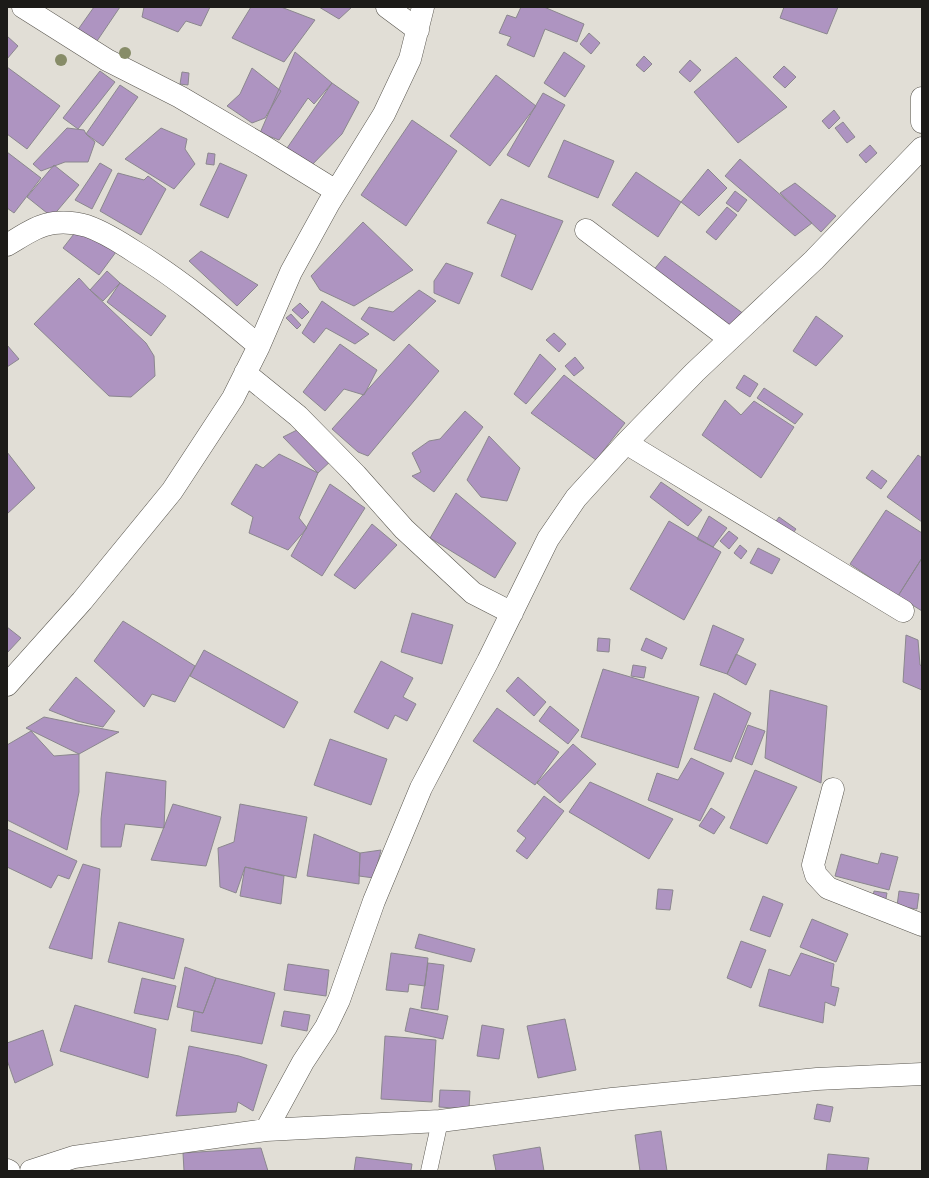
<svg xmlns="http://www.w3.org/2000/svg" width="929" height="1178" viewBox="0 0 929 1178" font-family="'Roboto Serif',serif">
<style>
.building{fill:#ae94c1;stroke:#8b878e}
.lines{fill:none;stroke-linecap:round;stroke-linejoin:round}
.lane-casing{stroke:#59564f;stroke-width:17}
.street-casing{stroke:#59564f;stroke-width:23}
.lane{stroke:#fff;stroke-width:16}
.street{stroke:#fff;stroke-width:22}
.tree{fill:#878c68}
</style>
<rect width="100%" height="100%" fill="#e1ded6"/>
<!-- building -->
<path class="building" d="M94 7H120L97 41 77 31Z
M144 7H210L201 26 186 21 178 32 142 17Z
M251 7H281L315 20 284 62 232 38Z
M319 7H352L339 19Z
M521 7H544L584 24 577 42 545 29 534 57 507 45 511 37 499 33 507 15 516 18Z
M784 7H838L827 34 780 18Z
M589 33 600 43 591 54 580 44Z
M7 36 18 46 7 59Z
M295 52 332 83 314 104 308 98 279 140 260 133Z
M564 52 585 66 565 97 544 83Z
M644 56 652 64 644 72 636 65Z
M736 57 787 107 738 143 694 92Z
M690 60 701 70 690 82 679 72Z
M784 66 796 77 785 88 773 77Z
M7 67 60 106 27 149 7 134Z
M252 68 281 91 265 118 252 123 227 106 240 94Z
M100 71 115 82 78 129 63 118Z
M182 72 189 73 188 85 180 84Z
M496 75 536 106 490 166 450 136Z
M332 83 359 102 342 134 309 168 285 151Z
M120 85 138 97 103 146 86 134Z
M543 93 565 105 529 167 507 155Z
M834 110 840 118 829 129 822 121Z
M412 120 457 151 406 226 361 195Z
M843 122 855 137 847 143 835 128Z
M67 128 84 130 86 134 95 142 88 162H65L41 171 33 164Z
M161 128 187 139 185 149 195 164 174 189 125 159Z
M564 140 614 161 598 198 548 177Z
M870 145 877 153 866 163 859 155Z
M7 152 41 178 14 213 7 208Z
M208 153 215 154 214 165 206 164Z
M740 159 812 223 795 236 725 176Z
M100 163 112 170 92 209 75 200Z
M220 163 247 175 228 218 200 205Z
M54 165 79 185 52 217 27 197Z
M708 169 727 188 699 216 681 202Z
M636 172 681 202 658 237 612 205Z
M118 173 144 180 148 176 166 189 141 235 100 211Z
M795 183 836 216 821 232 780 193Z
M735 191 747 200 738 212 726 203Z
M501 199 563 221 532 290 501 276 516 235 487 223Z
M727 207 737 215 716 240 706 232Z
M363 222 413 270 354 306 320 290 311 276Z
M77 230 119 248 99 275 63 248Z
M201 251 258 285 237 306 189 261Z
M665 256 748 317 733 334 652 272Z
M446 263 473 273 459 304 434 293V281Z
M107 271 120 283 103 301 90 290Z
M79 278 90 290 146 343 154 356 155 376 131 397 109 396 34 324Z
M120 283 166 316 151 336 107 302Z
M419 290 436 301 394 341 361 319 369 307 393 312Z
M322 301 369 334 355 344 326 328 314 343 302 333Z
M300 303 309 312 302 319 292 310Z
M291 314 301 325 297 329 286 318Z
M816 316 843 336 816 366 793 351Z
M554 333 566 344 559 352 546 340Z
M340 344 377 370 364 395 344 389 325 411 303 392Z
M409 344 439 371 368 456 358 452 332 429Z
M7 345 19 359 7 367Z
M540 354 556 369 526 404 514 394Z
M575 357 584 368 574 376 565 366Z
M564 375 625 423 596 460 531 413Z
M744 375 758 384 750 397 736 388Z
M764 388 803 414 795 424 757 398Z
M725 400 741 415 754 401 794 427 761 478 702 435Z
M465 411 483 427 434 492 412 476 421 472 412 453 429 441 440 439Z
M303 427 333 459 318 473 283 437Z
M489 436 520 468 507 501 481 497 467 480Z
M7 452 35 488 7 514Z
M279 454 318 473 299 518 307 528 288 550 249 533 253 517 231 504 256 464 263 468Z
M918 455 922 458V522L887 497Z
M872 470 887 481 881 489 866 478Z
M661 482 702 510 688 526 650 497Z
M330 484 365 508 322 576 291 556Z
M456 493 516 543 495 578 430 538Z
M886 510 922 533V558L898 596 850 564Z
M709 516 727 528 713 547 697 539Z
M779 517 796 529 791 536 774 524Z
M669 521 721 552 684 620 630 589Z
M372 524 397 545 355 589 334 575Z
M729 531 738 538 729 549 720 541Z
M740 545 747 551 741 559 734 553Z
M758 548 780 559 772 574 750 563Z
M922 558V611L898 596Z
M412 613 453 625 442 664 401 652Z
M123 621 195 666 175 702 152 694 144 707 94 661Z
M713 625 744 639 727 674 700 665Z
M7 627 21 638 7 653Z
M906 635 918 640 920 665 922 666V690L903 682Z
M598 638 610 639 609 652 597 651Z
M646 638 667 648 662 659 641 650Z
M204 650 298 702 284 728 190 676Z
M736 654 756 664 746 685 727 674Z
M381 661 413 678 403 697 416 704 407 721 395 715 388 729 354 712Z
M633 665 646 667 644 678 631 676Z
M603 669 699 697 678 768 581 737Z
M76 677 115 711 103 727 77 721 49 710Z
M518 677 546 702 534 716 506 691Z
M770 690 827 706 821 783 765 758Z
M714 693 751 713 731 762 694 749Z
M550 706 579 730 568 744 539 721Z
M497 708 559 752 535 785 473 741Z
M44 717 78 724 119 732 79 754 26 728Z
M748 725 765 731 752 765 735 758Z
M31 731 54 756 79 754V792L67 850 7 820V745Z
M330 739 387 759 371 805 314 785Z
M573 744 596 764 560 803 537 783Z
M691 758 724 773 700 821 648 800 657 773 678 780Z
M755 770 797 787 767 844 730 828Z
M106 772 166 781 164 828 125 824 121 847H101V819Z
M590 782 673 819 649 859 569 812Z
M544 796 564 811 527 859 516 851 526 838 517 831Z
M173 804 221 817 206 866 151 860Z
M240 804 307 817 296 878 245 867 236 893 220 887 218 848 234 842Z
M711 808 725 817 714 834 699 826Z
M7 829 77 861 69 879 58 875 51 888 7 867Z
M314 834 360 853 359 884 307 876Z
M381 850 374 878 359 876 360 853Z
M881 853 898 857 889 890 835 876 841 854 878 864Z
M83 864 100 869 92 959 49 948Z
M245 867 284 876 281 904 240 896Z
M658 889 673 890 670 910 656 909Z
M874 891 887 893 885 904 872 902Z
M899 891 919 894 917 909 897 906Z
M763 896 783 904 770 937 750 930Z
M812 919 848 934 836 962 800 947Z
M119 922 184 939 174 979 108 962Z
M419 934 475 949 471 962 415 948Z
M741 941 766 950 751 988 727 978Z
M391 953 428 958 425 986 409 984 408 992 386 990Z
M801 953 834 964 831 986 839 988 835 1006 825 1002 823 1023 759 1006 769 969 790 976Z
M428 963 444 965 438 1010 421 1008Z
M288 964 329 970 326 996 284 990Z
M185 967 216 978 203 1013 177 1007Z
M142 978 176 986 168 1020 134 1013Z
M216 978 275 993 262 1044 191 1031 194 1011 203 1013Z
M75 1005 156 1029 148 1078 60 1051Z
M410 1008 448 1016 443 1039 405 1031Z
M284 1011 310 1015 307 1031 281 1026Z
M565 1019 576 1070 538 1078 527 1026Z
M482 1025 504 1029 499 1059 477 1056Z
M43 1030 53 1065 15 1083 7 1060V1043Z
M385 1036 436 1040 432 1102 381 1099Z
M189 1046 239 1056 267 1065 253 1111 238 1102 236 1112 176 1116Z
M440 1090 470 1091 469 1109 439 1107Z
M817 1104 833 1107 830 1122 814 1119Z
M661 1131 667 1171H640L635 1135Z
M540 1147 544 1171H496L493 1155Z
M261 1148 268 1171H184L183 1153Z
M828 1154 869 1158 867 1171H826Z
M356 1157 412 1164 411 1171H354Z"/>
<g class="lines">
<!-- lane casing -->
<g class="lane-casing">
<path id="lane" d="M429 1171 440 1121"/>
</g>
<!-- street casing -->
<g class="street-casing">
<path id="street" d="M23 7 107 60 180 97 263 146 336 191
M387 7 418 30
M922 98V122
M586 230 730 339
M7 245C21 237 37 225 54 223 64 222 77 223 87 226 104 232 120 242 135 252 179 279 219 312 259 346
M245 373 298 416 356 475 404 529 473 593 512 613
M626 443 903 611
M7 685 82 601 172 491 233 398 259 346 291 272 329 203 384 114 410 59 423 7
M833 789 813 865 816 875 828 888 922 925
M266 1130 303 1062 326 1027 339 1000 374 901 421 788 488 661 548 539 576 498 626 443 695 372 814 260 922 148
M7 1170 9 1171
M31 1171 74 1157 266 1130 440 1121 612 1099 817 1079 922 1074"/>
</g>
<!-- lane -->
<use href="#lane" class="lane"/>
<!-- street -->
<use href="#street" class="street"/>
</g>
<!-- trees -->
<g class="tree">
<circle cx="125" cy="53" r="6"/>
<circle cx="61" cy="60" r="6"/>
</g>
<!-- border -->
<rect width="929" height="1178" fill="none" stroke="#1c1b18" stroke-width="16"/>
</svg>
